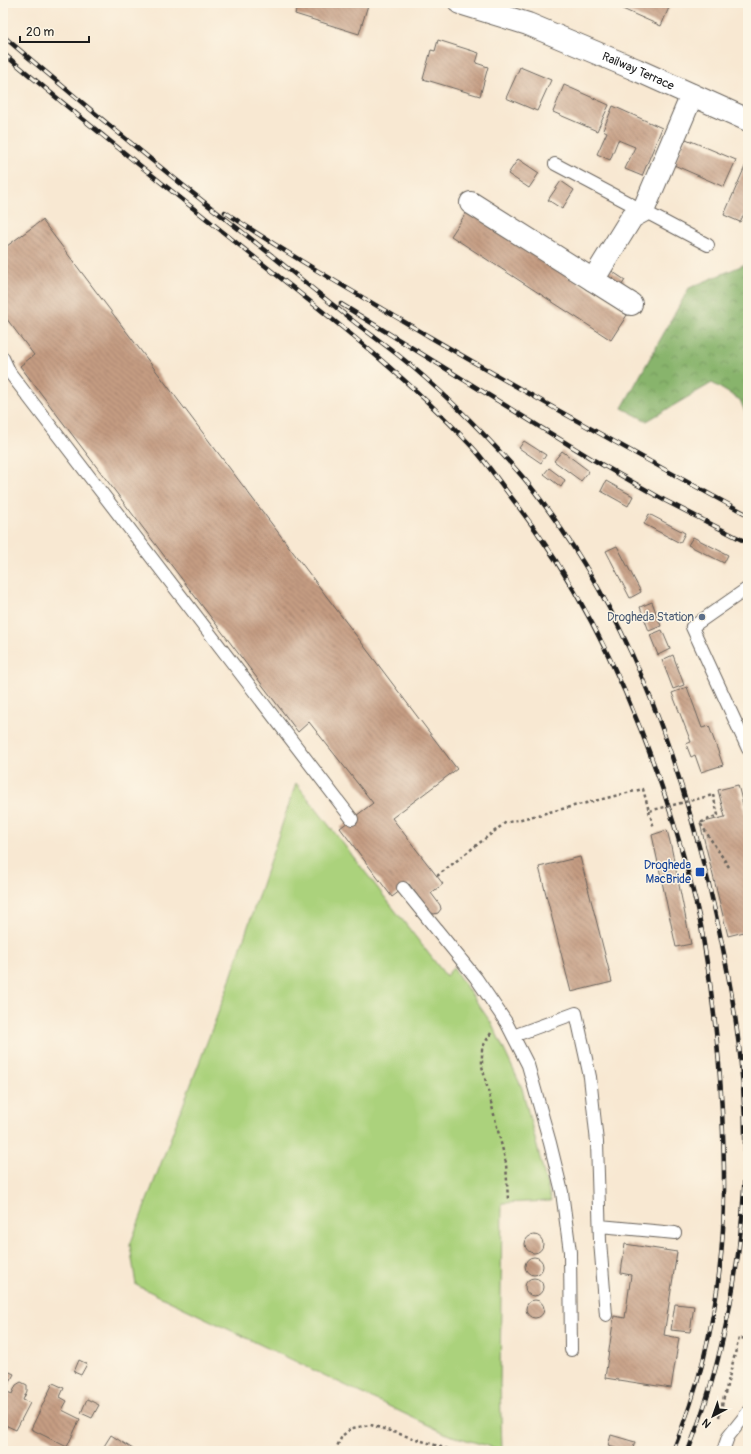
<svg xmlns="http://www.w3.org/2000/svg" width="751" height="1454" viewBox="0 0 751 1454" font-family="Pangolin,sans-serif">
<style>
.grass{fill:#abd27c;stroke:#64774c}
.forest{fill:url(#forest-crowns);stroke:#526844}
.building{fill:url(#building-back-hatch)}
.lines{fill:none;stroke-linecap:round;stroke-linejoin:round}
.lane-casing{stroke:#69635c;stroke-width:14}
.street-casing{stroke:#69635c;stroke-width:24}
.path{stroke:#69635c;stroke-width:2.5;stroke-dasharray:3 3;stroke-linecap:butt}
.lane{stroke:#fff;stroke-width:12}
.street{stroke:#fff;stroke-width:22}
.rail-casing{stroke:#1c1c1c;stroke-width:4.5}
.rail{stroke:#fcf5e5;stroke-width:3;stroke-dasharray:9;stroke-linecap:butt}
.path-bridge{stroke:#69635c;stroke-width:2.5;stroke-dasharray:3 3;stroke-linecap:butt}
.service-dot{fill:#5c6f8a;stroke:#fcf5e5;stroke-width:1.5}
.transit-dot{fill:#1a4fb4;stroke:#fcf5e5;stroke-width:1.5}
.labels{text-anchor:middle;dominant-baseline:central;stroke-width:3;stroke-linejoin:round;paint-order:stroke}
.street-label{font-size:12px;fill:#1c1c1c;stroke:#fcf5e5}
.service-label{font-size:12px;fill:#4e5e75;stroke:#fcf5e5;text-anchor:end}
.transit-label{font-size:12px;fill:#164399;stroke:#fcf5e5;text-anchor:end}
</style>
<defs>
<pattern id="forest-crowns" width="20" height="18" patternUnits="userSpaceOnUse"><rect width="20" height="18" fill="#88b46c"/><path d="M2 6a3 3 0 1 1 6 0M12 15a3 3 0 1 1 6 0" fill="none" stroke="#6e9258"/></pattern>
<pattern id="building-back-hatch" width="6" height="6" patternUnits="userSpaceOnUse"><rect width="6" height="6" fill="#c59c82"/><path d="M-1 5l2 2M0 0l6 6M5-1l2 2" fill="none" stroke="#9f7e6a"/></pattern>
</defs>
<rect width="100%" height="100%" fill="#fcf5e5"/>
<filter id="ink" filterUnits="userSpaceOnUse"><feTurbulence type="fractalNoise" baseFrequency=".025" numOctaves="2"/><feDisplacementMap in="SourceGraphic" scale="8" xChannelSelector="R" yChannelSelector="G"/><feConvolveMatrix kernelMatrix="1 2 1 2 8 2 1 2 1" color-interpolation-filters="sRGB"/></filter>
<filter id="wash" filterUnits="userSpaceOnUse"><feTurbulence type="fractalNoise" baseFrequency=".012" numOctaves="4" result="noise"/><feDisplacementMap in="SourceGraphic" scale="16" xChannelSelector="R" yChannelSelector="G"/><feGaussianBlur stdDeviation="0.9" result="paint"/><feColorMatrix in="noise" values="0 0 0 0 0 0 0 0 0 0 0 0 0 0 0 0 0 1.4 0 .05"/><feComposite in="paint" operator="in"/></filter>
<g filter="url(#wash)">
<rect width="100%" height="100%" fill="#f8e8d2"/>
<!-- grass -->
<path class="grass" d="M296 783 446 976 453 968 492 1024 522 1088 551 1201 502 1203 500 1384 502 1450 449 1435 136 1285 130 1245 226 992Z"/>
<!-- forest -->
<path class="forest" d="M748 263V419L740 400 712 383 647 421 622 408 689 288Z"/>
<g id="blocks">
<!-- building -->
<path class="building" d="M298 3H362L368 5 359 34 295 14Z
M609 3H671L661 26Z
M438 40 479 53 476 63 488 67 480 96 423 79 431 50 435 51Z
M520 67 551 80 537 111 506 98Z
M564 85 609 105 597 131 553 112Z
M613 106 662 128 642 176 625 169 635 147 618 140 610 160 597 154 607 132 603 130Z
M686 139 736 160 724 187 674 165Z
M518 159 539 173 529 188 508 174Z
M747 162 748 163V206L740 222 724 215Z
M561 181 574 190 562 209 548 200Z
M468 210 627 315 611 340 451 236Z
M42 220 457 769 392 818 443 884 431 893 440 905 441 909 438 913 434 914 430 912 409 884 392 897 340 828 373 803 309 722 298 732 20 366 34 355 3 314V249Z
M610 270 625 280 618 291 603 281Z
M524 441 546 455 541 463 519 448Z
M562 451 589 471 581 481 554 461Z
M549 468 565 480 561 487 544 474Z
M606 481 633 496 628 506 601 491Z
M649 514 685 533 680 543 644 524Z
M693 537 728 555 724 563 688 545Z
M617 546 641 592 630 598 606 551Z
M652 602 661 626 649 631 640 607Z
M662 630 670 649 658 655 650 635Z
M673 655 684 685 673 689 662 660Z
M687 687 702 728 709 726 723 765 701 772 695 755 691 757 686 744 691 742 672 693Z
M738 785 748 824V931L728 936 700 823 725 817 718 790Z
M667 830 671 846 691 944 676 947 652 835Z
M580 857 612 982 571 992 539 867Z
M525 1244a9 9 0 1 1 18 0a9 9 0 1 1-18 0Z
M625 1244 677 1252 664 1335 679 1338 671 1388 605 1378 614 1316 625 1318 631 1275 621 1273Z
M525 1266a9 9 0 1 1 18 0a9 9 0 1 1-18 0Z
M525 1287a9 9 0 1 1 18 0a9 9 0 1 1-18 0Z
M526 1309a9 9 0 1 1 18 0a9 9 0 1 1-18 0Z
M675 1304 694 1306 690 1332 671 1330Z
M79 1360 87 1364 81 1375 74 1372Z
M3 1369 14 1374 5 1391 12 1394 16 1385 21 1382 27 1385V1391L23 1400 30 1403 16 1430 3 1424Z
M53 1383 64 1388 60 1397 67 1401 62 1410 80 1419 67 1447 31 1429Z
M87 1399 99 1405 92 1418 81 1413Z
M111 1435 136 1451H101Z
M611 1435 635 1442 632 1451H625L608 1446Z"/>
</g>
</g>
<g filter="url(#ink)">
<use href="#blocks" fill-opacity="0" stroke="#69635c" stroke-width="1"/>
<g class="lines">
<!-- lane casing -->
<g class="lane-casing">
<path id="lane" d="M555 164 708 245
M3 358 10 373 352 819
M748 588 692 627 748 749
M403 888 476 978 506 1022 528 1065 550 1143 562 1192 570 1252 571 1350
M513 1036 576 1013 590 1077 597 1142 600 1241 606 1315
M600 1226 675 1233
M723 1451 728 1437 748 1412"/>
</g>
<!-- street casing -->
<g class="street-casing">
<g id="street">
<path id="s1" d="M460 3 528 24 637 70 748 120"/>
<path d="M471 203 631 304"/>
<path d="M593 280 632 217 643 211 692 95"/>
</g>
</g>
<!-- path -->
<path class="path" d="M713 795 718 815 700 823 729 867
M649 811 654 828
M491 1033 482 1048V1066L506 1163 508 1200
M719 1417 739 1338 748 1339
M335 1451 342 1436 352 1428 371 1425 454 1451"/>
<!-- lane -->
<use href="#lane" class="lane"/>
<!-- street -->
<use href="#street" class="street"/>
<!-- rail casing -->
<g class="rail-casing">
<path id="rail" d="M3 36C80 101 157 166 236 227 277 259 316 292 357 324 370 334 384 344 398 355 442 390 483 432 521 475 536 492 549 511 562 530 636 637 678 760 709 885 730 974 747 1066 745 1157 744 1254 724 1361 688 1451
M3 53C87 124 173 192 259 261 334 320 410 379 475 450 488 465 499 481 511 497 581 586 629 689 665 796 679 839 692 882 701 926 712 987 719 1049 722 1111 724 1150 725 1190 723 1229 719 1304 702 1381 673 1451
M225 212C291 257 361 296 430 337 535 398 641 457 748 515
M341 304 592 459 664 500 748 543"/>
</g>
<!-- rail -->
<use href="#rail" class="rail"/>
<!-- path-bridge -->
<path class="path-bridge" d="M437 876 505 823 643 789 649 811 713 795"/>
</g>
</g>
<!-- markers -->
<circle class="service-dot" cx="702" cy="617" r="4"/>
<rect class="transit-dot" x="695" y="867" width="10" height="10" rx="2"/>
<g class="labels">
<!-- street labels -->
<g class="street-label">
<text stroke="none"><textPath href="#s1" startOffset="191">Railway Terrace</textPath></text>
</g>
<!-- service labels -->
<g class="service-label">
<text x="694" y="617">Drogheda Station</text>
</g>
<!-- transit labels -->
<g class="transit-label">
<text x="691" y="865">Drogheda<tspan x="691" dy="14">MacBride</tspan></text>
</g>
</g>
<!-- margin -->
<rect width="751" height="1454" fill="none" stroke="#fcf5e5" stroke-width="16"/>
<!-- north arrow -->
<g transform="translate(713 1416) rotate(221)" stroke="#fcf5e5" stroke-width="3" paint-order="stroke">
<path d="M0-3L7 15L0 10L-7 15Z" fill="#1c1c1c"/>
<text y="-6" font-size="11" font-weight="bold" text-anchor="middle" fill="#1c1c1c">N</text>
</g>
<!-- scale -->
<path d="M20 36v6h69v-6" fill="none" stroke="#1c1c1c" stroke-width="2"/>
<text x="26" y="36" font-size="12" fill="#1c1c1c" stroke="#fcf5e5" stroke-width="3" paint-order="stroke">20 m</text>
</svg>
